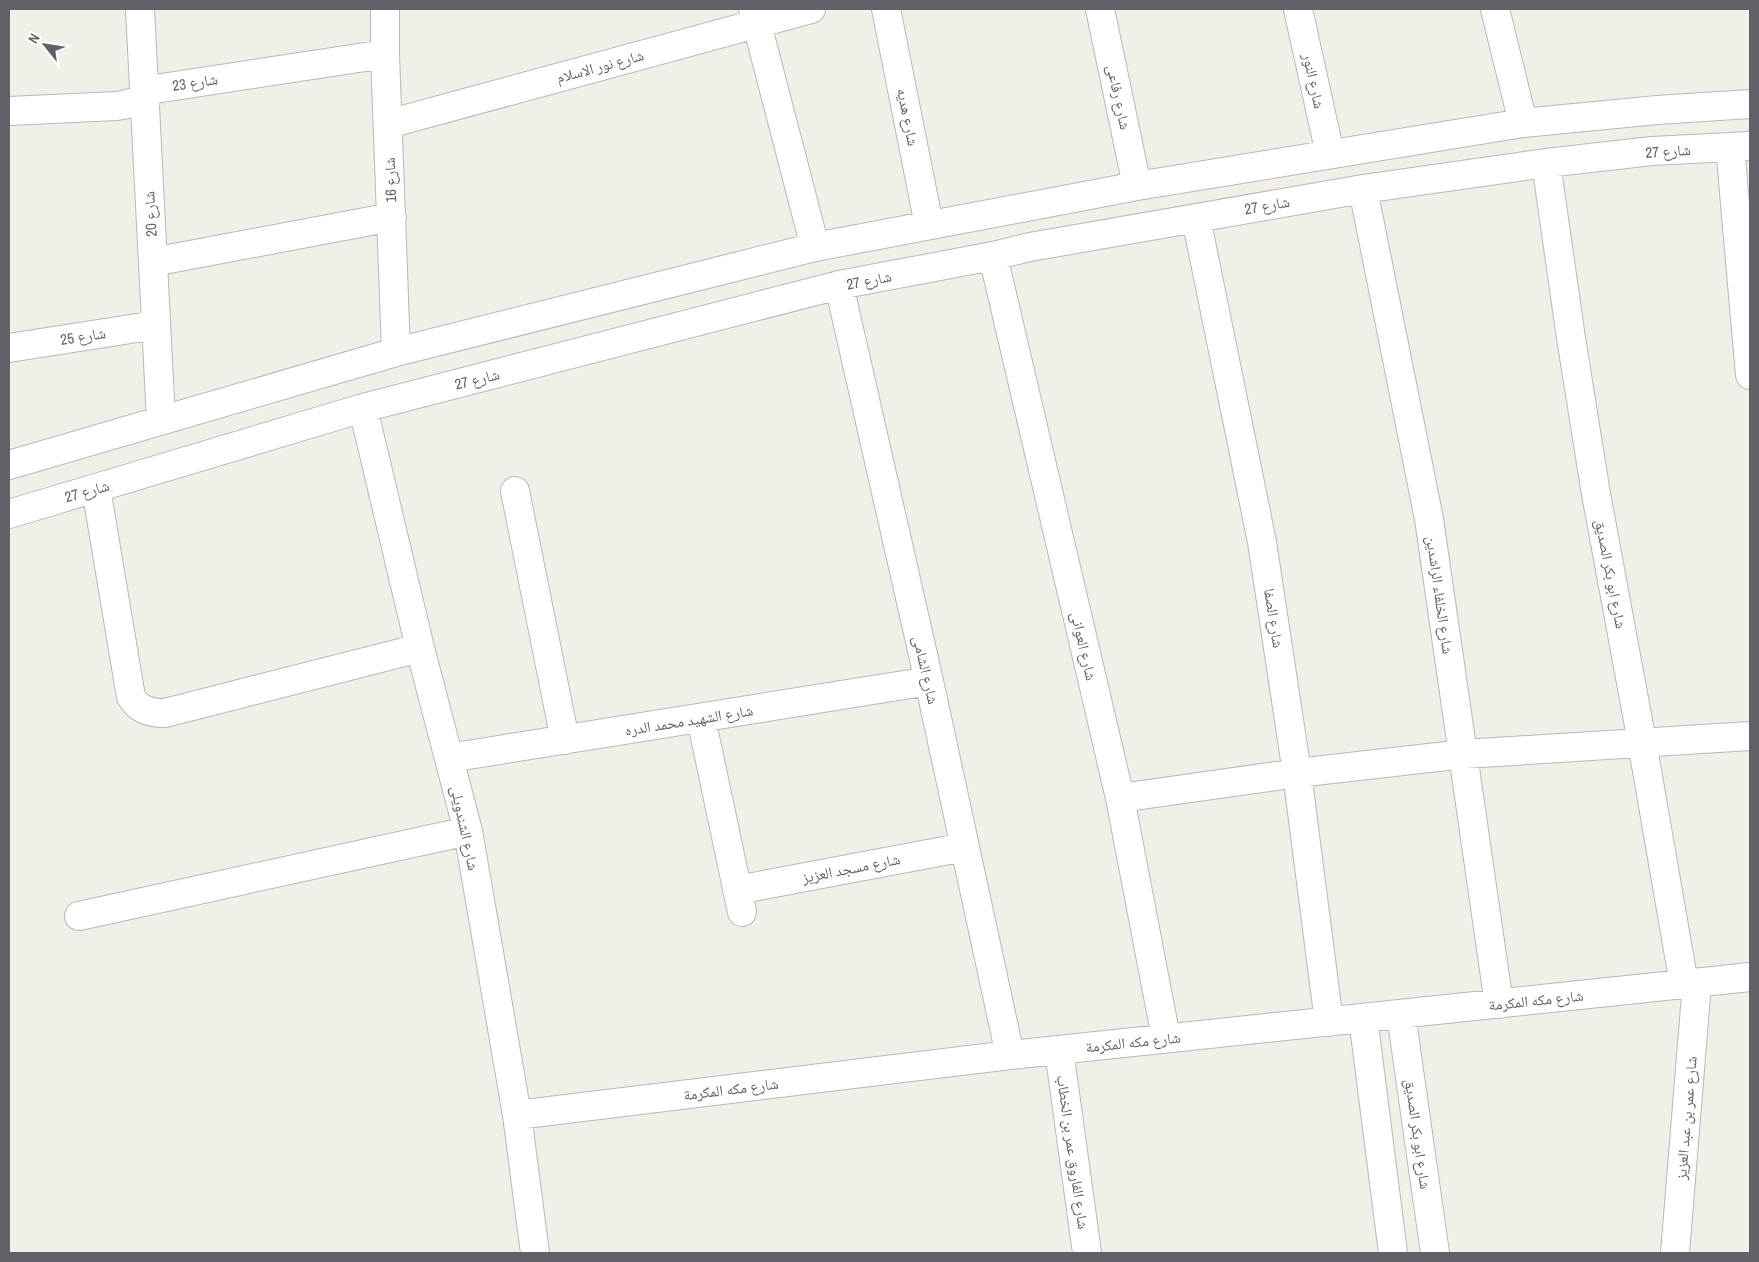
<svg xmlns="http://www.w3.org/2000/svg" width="1759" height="1262" viewBox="0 0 1759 1262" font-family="'Archivo Narrow','Noto Naskh Arabic',sans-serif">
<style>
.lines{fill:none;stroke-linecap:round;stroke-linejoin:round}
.minor-casing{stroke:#b5b8bc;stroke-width:30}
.minor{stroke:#fff;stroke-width:28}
.labels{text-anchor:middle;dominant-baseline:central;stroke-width:4;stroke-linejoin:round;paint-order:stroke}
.street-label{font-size:15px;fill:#5f6368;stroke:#fff}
</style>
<rect width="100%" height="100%" fill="#f1efe8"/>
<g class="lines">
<!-- minor casing -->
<g class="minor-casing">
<path id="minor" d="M140 9 161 420
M385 9V54L396 352
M753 9 815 247
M886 9 929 225
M1100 9 1137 186
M1298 9 1330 154
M1495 9 1523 123
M9 111 117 106C135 103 141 100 155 89L385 54
M388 124 811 9
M1730 147 1750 375
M1546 163 1571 338 1596 494 1642 742 1684 984
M1363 189 1429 519 1499 1004
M1196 218 1262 542 1297 773 1329 1022
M993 256 1120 798 1166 1038
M153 262 392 217
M839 285 929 681 1010 1055
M9 348 156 325
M363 408 420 648 468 831 517 1115 535 1253
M9 465 396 352 815 247 1137 186 1523 123 1657 110 1750 104
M96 488 131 697C139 710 150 713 165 713L420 648
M515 491 565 740
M9 514 363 408 839 285 993 256 1030 247 1363 189 1546 163 1652 151 1750 146
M701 718 742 912
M449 758 929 681
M1120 798 1297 773 1464 754 1750 736
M737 890 965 847
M79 916 468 831
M1401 1014 1435 1253
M1363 1018 1393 1253
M1059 1050 1087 1253
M517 1115 1010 1055 1750 977
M1675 1253 1697 983"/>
</g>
<!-- minor -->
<use href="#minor" class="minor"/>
</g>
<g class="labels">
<!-- street labels -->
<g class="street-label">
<text transform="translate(600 66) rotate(-15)">شارع نور الاسلام</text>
<text transform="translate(1314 81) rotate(78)">شارع النور</text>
<text transform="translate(195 82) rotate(-9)">شارع 23</text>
<text transform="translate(1119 97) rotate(78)">شارع رفاعى</text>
<text transform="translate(908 117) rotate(79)">شارع هديه</text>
<text transform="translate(1668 151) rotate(-4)">شارع 27</text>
<text transform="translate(390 180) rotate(-92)">شارع 16</text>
<text transform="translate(1267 205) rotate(-10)">شارع 27</text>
<text transform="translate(150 214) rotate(-93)">شارع 20</text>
<text transform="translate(869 280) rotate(-11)">شارع 27</text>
<text transform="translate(83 336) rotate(-9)">شارع 25</text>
<text transform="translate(477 379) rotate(-14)">شارع 27</text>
<text transform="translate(87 491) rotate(-16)">شارع 27</text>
<text transform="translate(1611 574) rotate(79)">شارع ابو بكر الصديق</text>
<text transform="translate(1440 595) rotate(82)">شارع الخلفاء الراشدين</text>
<text transform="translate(1274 618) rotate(81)">شارع الصفا</text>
<text transform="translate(1084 646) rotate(77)">شارع العوانى</text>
<text transform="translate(926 670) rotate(77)">شارع الشامى</text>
<text transform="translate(689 720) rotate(-9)">شارع الشهيد محمد الدره</text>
<text transform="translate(465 828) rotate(78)">شارع الشندويلى</text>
<text transform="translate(851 868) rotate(-11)">شارع مسجد العزيز</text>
<text transform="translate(1536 1000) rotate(-6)">شارع مكه المكرمة</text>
<text transform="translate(1133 1042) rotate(-6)">شارع مكه المكرمة</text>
<text transform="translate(731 1089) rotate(-7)">شارع مكه المكرمة</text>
<text transform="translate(1686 1118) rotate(-85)">شارع عمر بن عبد العزيز</text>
<text transform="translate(1418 1134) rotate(82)">شارع ابو بكر الصديق</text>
<text transform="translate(1073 1152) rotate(82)">شارع الفاروق عمر بن الخطاب</text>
</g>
</g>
<!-- border -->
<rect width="1759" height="1262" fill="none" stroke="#5f6368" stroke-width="20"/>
<!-- north arrow -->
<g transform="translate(45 45) rotate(300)" stroke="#ffffff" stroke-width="4" paint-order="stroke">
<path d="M0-4L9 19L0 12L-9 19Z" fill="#5f6368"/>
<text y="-8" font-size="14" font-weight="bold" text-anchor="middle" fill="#5f6368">N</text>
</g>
</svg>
